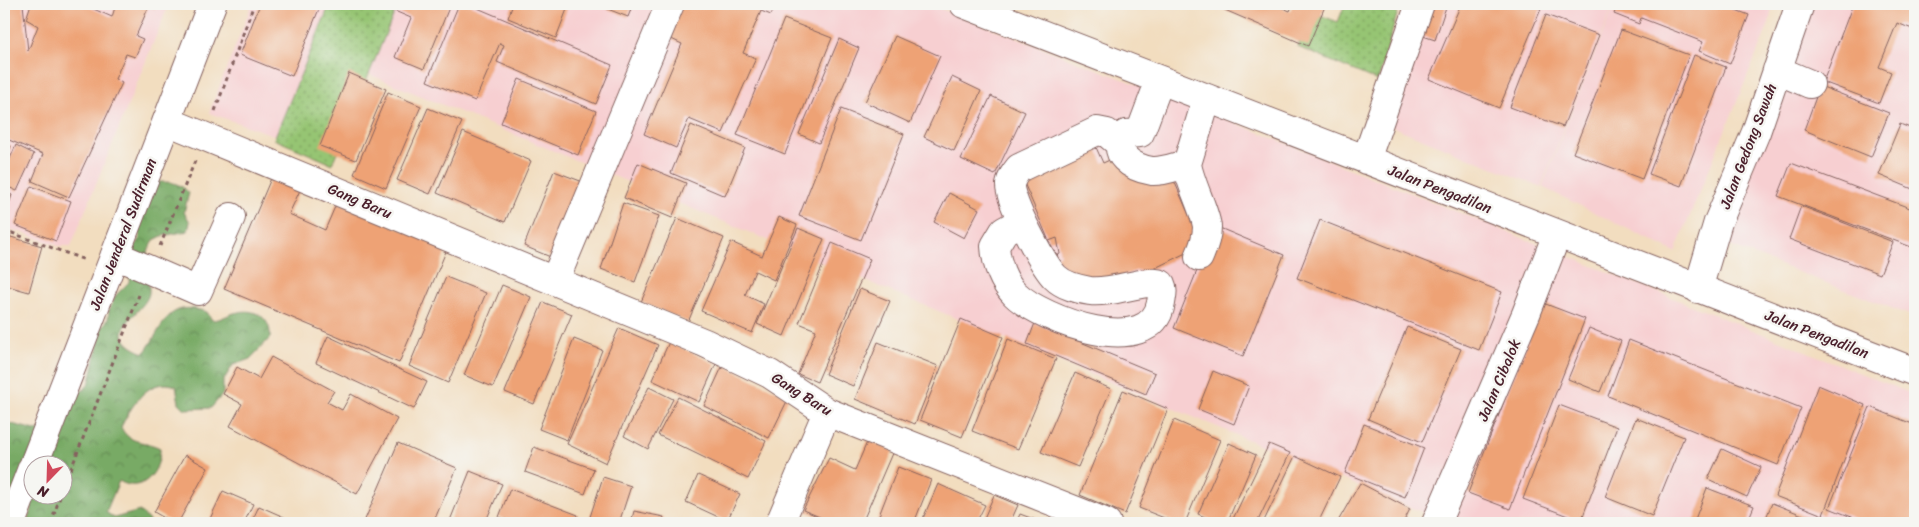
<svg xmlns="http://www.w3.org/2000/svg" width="1919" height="527" viewBox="0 0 1919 527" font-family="Sriracha,sans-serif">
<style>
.built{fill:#f7cfd1}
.grass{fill:url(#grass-dots);stroke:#70724f}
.forest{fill:url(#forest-crowns);stroke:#616448;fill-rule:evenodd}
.building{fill:#eea274}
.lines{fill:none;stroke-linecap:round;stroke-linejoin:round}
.minor-casing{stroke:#85625f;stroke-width:30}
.major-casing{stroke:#85625f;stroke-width:30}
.path{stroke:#85625f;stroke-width:3;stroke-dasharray:4 4;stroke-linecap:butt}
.minor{stroke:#fff;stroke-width:28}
.major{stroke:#fff;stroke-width:28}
.labels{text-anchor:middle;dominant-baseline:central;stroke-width:5;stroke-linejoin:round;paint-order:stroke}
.street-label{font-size:15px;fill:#4a1f2b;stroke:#f6f6f2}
</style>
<defs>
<pattern id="grass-dots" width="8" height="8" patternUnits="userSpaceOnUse" patternTransform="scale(1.25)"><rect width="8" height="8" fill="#96c573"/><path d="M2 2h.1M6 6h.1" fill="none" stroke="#7c9f5f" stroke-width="1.8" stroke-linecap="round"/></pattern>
<pattern id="forest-crowns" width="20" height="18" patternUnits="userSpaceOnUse" patternTransform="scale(1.25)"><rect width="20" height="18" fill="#78aa65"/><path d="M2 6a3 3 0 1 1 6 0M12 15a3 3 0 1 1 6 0" fill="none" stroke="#648a53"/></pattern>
</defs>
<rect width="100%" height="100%" fill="#f6f6f2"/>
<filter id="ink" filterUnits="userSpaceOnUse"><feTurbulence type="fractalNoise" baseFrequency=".02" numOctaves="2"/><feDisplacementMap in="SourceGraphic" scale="10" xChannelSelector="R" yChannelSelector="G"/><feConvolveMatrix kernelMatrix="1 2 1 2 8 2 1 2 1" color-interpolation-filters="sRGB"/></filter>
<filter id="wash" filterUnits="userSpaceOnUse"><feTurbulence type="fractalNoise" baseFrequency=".0096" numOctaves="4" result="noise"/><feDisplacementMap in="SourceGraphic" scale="20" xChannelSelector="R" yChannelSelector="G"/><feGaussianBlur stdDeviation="1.12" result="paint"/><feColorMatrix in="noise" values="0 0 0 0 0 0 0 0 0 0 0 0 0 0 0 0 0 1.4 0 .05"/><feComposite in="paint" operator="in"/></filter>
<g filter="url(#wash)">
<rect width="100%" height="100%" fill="#f2ddbf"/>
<!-- built -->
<path class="built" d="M4 4H169L71 246H58L21 232 4 229Z
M252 4H928L1203 110 1915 395V523H1448L347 65 291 141 209 113Z
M1433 4H1609L1613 6 1541 187 1386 124Z
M1612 4H1773L1769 24 1675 252 1542 187 1614 5Z
M1808 4H1915V317L1725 244Z"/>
<!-- grass -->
<path class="grass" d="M330 4H398L332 164 274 139Z
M1345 4H1400L1378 81 1298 47 1312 12 1338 22Z"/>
<!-- forest -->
<path class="forest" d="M154 182C169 182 178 181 189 193L184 212 190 222 188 231 162 236 154 240C151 245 147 252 146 258 145 270 150 282 149 293 147 312 95 333 144 353 164 327 166 298 207 312L212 320C222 320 229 313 239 312 257 308 272 320 270 338L250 359 233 365 223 381V394L211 408 185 409 179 403 176 386C148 376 132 406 121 427 129 445 145 440 160 448 161 472 142 495 119 481L106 512 114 518 140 511 151 523H28L32 508 30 500 4 523V422L39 431 70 398 85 389 90 381 99 341 98 333 108 319 109 310 116 295 129 282 131 250C147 237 135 231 138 218 140 206 149 193 154 182ZM32 464H62V494H32Z"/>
<g id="blocks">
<!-- building -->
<path class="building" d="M4 4H23L28 51 38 26 26 19 31 4H90L89 7 112 17 116 4H157L155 9 149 6 136 36 143 39 135 57 126 54 115 79 122 83 69 197 32 181 43 154 4 138Z
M260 4H321L292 76 240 55Z
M392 4 450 5 424 69 395 57 411 18 390 9Z
M459 4H468L612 65 596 104 497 62 504 45 500 43 475 101 427 81Z
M513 4H569L556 38 508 18Z
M595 4H633L628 17Z
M681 4H776L771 15 761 11 743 53 756 58 723 133 689 119 676 148 644 134 682 44 667 37Z
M1211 4H1274L1290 11 1293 4H1326L1308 46Z
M1424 4H1447L1435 40 1414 33Z
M1461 4H1529L1541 9 1499 108 1429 79Z
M1618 4H1720L1749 15 1730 64 1699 51 1703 42 1641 18 1639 24 1614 14Z
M1853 4H1915V30L1897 23 1879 67 1891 72 1879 103 1823 82Z
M1546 15 1599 35 1563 127 1510 107Z
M784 19 832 38 785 154 737 135Z
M1621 30 1689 55 1642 179 1573 153Z
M895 36 940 56 910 123 865 102Z
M839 39 859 48 819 143 799 134Z
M1694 55 1726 67 1681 186 1649 174Z
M349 73 386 89 356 160 320 146Z
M952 77 981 91 954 151 924 137Z
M519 79 596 111 578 155 501 123Z
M1820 86 1889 113 1871 157 1804 130Z
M388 92 421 106 386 188 354 174Z
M991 96 1025 112 995 175 961 159Z
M428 108 462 122 430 194 397 180Z
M841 109 904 134 861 240 799 216Z
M1900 124 1915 130V190L1879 175Z
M691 125 745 148 725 196 671 173Z
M463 132 531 161 505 222 437 193Z
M4 143 11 146 4 163Z
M16 145 34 154 17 191 4 185V172Z
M1095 145 1103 163 1114 158 1145 171 1151 185 1172 176 1202 245 1143 274 1138 270 1125 275 1118 281 1085 278 1066 269 1055 257 1060 254 1057 238 1049 241 1022 178Z
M638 163 686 183 672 218 624 198Z
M1791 163 1915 210 1914 248 1778 196Z
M554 171 583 182 553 258 524 246Z
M272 176 301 188 289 214 325 230 337 202 447 249 399 363 224 289Z
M31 186 71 201 56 241 15 225Z
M4 192 12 195 4 219Z
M949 193 979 209 964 238 934 222Z
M623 203 659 216 635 282 601 269Z
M1801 206 1893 242 1880 274 1789 239Z
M779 217 797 225 774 280 755 271 745 295 764 304 752 333 701 311 731 242 762 256Z
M677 218 724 238 688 322 641 302Z
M1320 220 1502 292 1479 350 1297 278Z
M1215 226 1284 255 1243 356 1174 328Z
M798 228 824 239 784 336 757 324Z
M4 235 42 246 29 292 4 285Z
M832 243 870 259 817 382 798 374 816 330 799 323Z
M446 277 486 293 448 383 409 366Z
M502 285 531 297 493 387 464 375Z
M860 289 890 301 853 386 825 374Z
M543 302 572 314 534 404 505 392Z
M1543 303 1585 319 1510 509 1468 493Z
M961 319 1003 337 962 437 920 420Z
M1035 323 1155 373 1146 394 1027 344Z
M1407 327 1461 349 1422 442 1368 419Z
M619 328 658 345 606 463 567 444Z
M1589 328 1621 341 1600 392 1568 379Z
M328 336 427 382 414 409 316 363Z
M574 339 602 350 567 440 539 429Z
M1008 339 1056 359 1018 449 972 431Z
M1629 340 1801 408 1778 465 1608 396Z
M669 342 716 364 699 402 652 380Z
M878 342 938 366 915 424 855 399Z
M271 357 334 391 327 402 342 410 351 394 397 419 357 494 230 426 242 404 223 394 237 367 259 379Z
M723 365 789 397 769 438 704 406Z
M1213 371 1249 386 1234 424 1198 409Z
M1075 373 1111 389 1078 467 1041 452Z
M1818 385 1865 405 1823 515 1775 496Z
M649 387 673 399 648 449 624 436Z
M1123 390 1168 409 1125 514 1080 495Z
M678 397 766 441 748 479 658 435Z
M1559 405 1617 427 1581 521 1523 499Z
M1870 407 1915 425V523H1867L1829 508Z
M1636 418 1684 437 1652 516 1605 497Z
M1174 420 1220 440 1185 523H1177L1139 508Z
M1364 424 1424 448 1405 497 1345 473Z
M868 440 893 451 862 523H834L803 510 829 458 855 470Z
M398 443 457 468 433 523 364 522Z
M1229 443 1256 455 1227 523H1219L1198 514Z
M1269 444 1290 453 1257 523H1231Z
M534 447 594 469 585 494 525 472Z
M1722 449 1761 467 1747 497 1708 479Z
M185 455 208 468 178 523H173L154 512Z
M1295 456 1340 477 1318 523H1263Z
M898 467 931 480 914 523H876Z
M470 471 502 484 485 523H449Z
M698 475 740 494 727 521 686 502Z
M603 477 631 486 619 523H588Z
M1360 483 1410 509 1403 523H1337Z
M938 484 985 505 976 523H921Z
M1707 488 1754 506 1747 523 1694 522Z
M510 489 578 515 575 523H516L499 517Z
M223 491 253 504 244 523H208Z
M994 495 1018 505 1010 523H982Z
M1772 503 1823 523H1764Z
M259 506 293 521 292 523H251Z
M634 511 664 517 662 523H631Z
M1020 514 1044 523H1016Z"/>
</g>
</g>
<g filter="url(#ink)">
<use href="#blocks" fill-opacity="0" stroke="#85625f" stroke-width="1"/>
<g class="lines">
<!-- minor casing -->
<g class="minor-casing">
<path id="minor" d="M964 4 1915 372
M1777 70 1810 84
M1160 80 1140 133 1126 134C1108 153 1133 168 1152 171 1162 172 1177 166 1187 164L1207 98
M167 121 705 343 770 374 827 412 1107 523
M1366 160 1420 4
M1187 164C1190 183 1206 213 1207 227 1207 238 1203 248 1199 257
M1022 221 1004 231 995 246C996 263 1003 282 1015 294 1042 320 1151 361 1161 303 1162 296 1164 290 1161 284 1148 278 1111 294 1090 291 1078 289 1064 286 1055 277 1043 265 1009 201 1010 185 1011 178 1015 173 1019 168L1097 131 1107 133 1120 144
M115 255 198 291 231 217
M555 280 670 4
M1698 289 1718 222 1756 132 1800 4
M780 523 827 412
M1436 523 1526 314 1557 234"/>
</g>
<!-- major casing -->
<g class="major-casing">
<path id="major" d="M34 464 212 4
M11 523 32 468"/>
</g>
<!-- path -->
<path class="path" d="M215 111 254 4
M4 230 85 260
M160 246 195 161
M62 492 139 295
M51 523 61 494"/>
<!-- minor -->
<use href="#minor" class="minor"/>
<!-- major -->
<use href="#major" class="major"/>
</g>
</g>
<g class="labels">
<!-- street labels -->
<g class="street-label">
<text transform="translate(1748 146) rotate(-69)">Jalan Gedong Sawah</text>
<text transform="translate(1440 189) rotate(21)">Jalan Pengadilan</text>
<text transform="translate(360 201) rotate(23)">Gang Baru</text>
<text transform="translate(123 234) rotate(-69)">Jalan Jenderal Sudirman</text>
<text transform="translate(1817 334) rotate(21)">Jalan Pengadilan</text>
<text transform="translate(1499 380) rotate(-67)">Jalan Cibalok</text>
<text transform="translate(802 394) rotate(32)">Gang Baru</text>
</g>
</g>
<!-- margin -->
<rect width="1919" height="527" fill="none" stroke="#f6f6f2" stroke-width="20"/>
<!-- north arrow -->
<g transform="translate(48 480) rotate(203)"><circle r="24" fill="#f6f6f2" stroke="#b1a0a2"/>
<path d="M0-4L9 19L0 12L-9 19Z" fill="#d1495b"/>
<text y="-8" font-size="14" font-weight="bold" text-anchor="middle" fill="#4a1f2b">N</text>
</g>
</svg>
